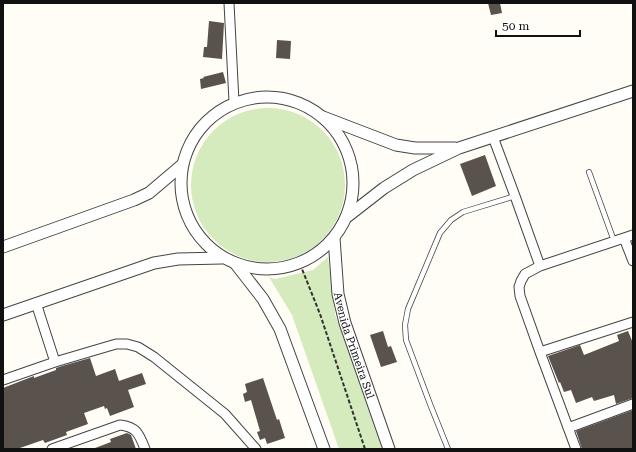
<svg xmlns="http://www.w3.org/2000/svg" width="636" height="452" viewBox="0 0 636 452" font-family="'Roboto Serif',serif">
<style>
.green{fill:#d5ebbd}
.building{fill:#5a524d}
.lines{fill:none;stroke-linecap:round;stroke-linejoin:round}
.service-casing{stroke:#444;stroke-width:6}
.minor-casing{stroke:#444;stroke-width:11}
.tertiary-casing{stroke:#444;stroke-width:13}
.path{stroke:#333;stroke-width:2;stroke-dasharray:4 2;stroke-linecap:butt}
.service{stroke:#fff;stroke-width:4.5}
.minor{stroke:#fff;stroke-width:9}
.tertiary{stroke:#fff;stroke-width:11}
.labels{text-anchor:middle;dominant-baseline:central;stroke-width:4;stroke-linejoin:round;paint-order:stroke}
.street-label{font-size:11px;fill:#111;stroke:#fff}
</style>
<rect width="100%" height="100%" fill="#fffdf5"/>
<!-- green -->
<path class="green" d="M191 185a77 77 0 1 1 154 0a77 77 0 1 1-154 0Z
M328 257 335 314 382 449H339L292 315 269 277 275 279 313 270Z"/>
<!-- building -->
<path class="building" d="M488 3H500L502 13 491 15Z
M209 21 224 23 222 59 203 57 204 47H207Z
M277 40 291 41 290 59 276 58Z
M223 72 226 83 201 89 200 79 204 78 203 77Z
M485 155 496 186 472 196 460 164Z
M383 331 388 347 391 346 397 362 381 367 370 335Z
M628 331 633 343V398L616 404 614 395 594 401 592 397 576 403 571 390 564 392 560 382 559 383 548 356 580 345 584 355 619 341 617 335Z
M90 358 96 376 115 369 119 381 142 373 146 384 128 390 134 407 110 416 107 408 105 409 104 406 84 413 88 424 66 432 67 435 45 443 43 440 17 449H3V388L34 376V378L56 370V368L62 366Z
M263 378 277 420 279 419 285 438 267 444 265 438 260 440 257 432 260 431 251 400 245 402 243 394 247 392 245 384Z
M633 410V449H582L576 431Z
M127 433 131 435 136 449H95V448L111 442 110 439Z"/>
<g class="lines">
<!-- service casing -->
<g class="service-casing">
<path id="service" d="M589 172 614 241
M448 449 430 404 406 340 405 325 408 309 440 233 451 220 463 212 515 196"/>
</g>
<!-- minor casing -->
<g class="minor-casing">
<path id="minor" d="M229 3 234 102
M493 137 515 196 540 266
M624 238 633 261
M36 303 55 362
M540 352 633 322
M3 380 55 362 116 344H127L138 347 154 357 225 414 256 449
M568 428 633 404
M52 449 120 425C137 427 139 434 145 449
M576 449 540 352 520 296 519 287 521 281 525 274 540 266 633 235"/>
</g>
<!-- tertiary casing -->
<g class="tertiary-casing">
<g id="tertiary">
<circle cx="267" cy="183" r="86"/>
<path d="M323 117 396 145 415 148H455"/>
<path d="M348 216 384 188 413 170 459 148 633 91"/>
<path id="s1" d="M334 238 338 294 345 323 389 449"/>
<path d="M3 247 134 200 149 193 182 165"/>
<path d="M235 263 263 299 280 329 324 449"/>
<path d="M3 315 154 263 178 259 222 258"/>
</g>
</g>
<!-- path -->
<path class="path" d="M300 264 320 314 365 449"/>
<!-- service -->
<use href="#service" class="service"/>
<!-- minor -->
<use href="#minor" class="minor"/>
<!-- tertiary -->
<use href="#tertiary" class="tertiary"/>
</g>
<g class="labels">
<!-- street labels -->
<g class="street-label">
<text stroke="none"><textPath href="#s1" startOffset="110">Avenida Primeira Sul</textPath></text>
</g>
</g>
<!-- border -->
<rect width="636" height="452" fill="none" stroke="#111111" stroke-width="8"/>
<!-- scale -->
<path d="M496 30v6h84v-6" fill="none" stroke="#111111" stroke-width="2"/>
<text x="502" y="30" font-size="12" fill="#111111" stroke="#ffffff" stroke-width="3" paint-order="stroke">50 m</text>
</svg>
